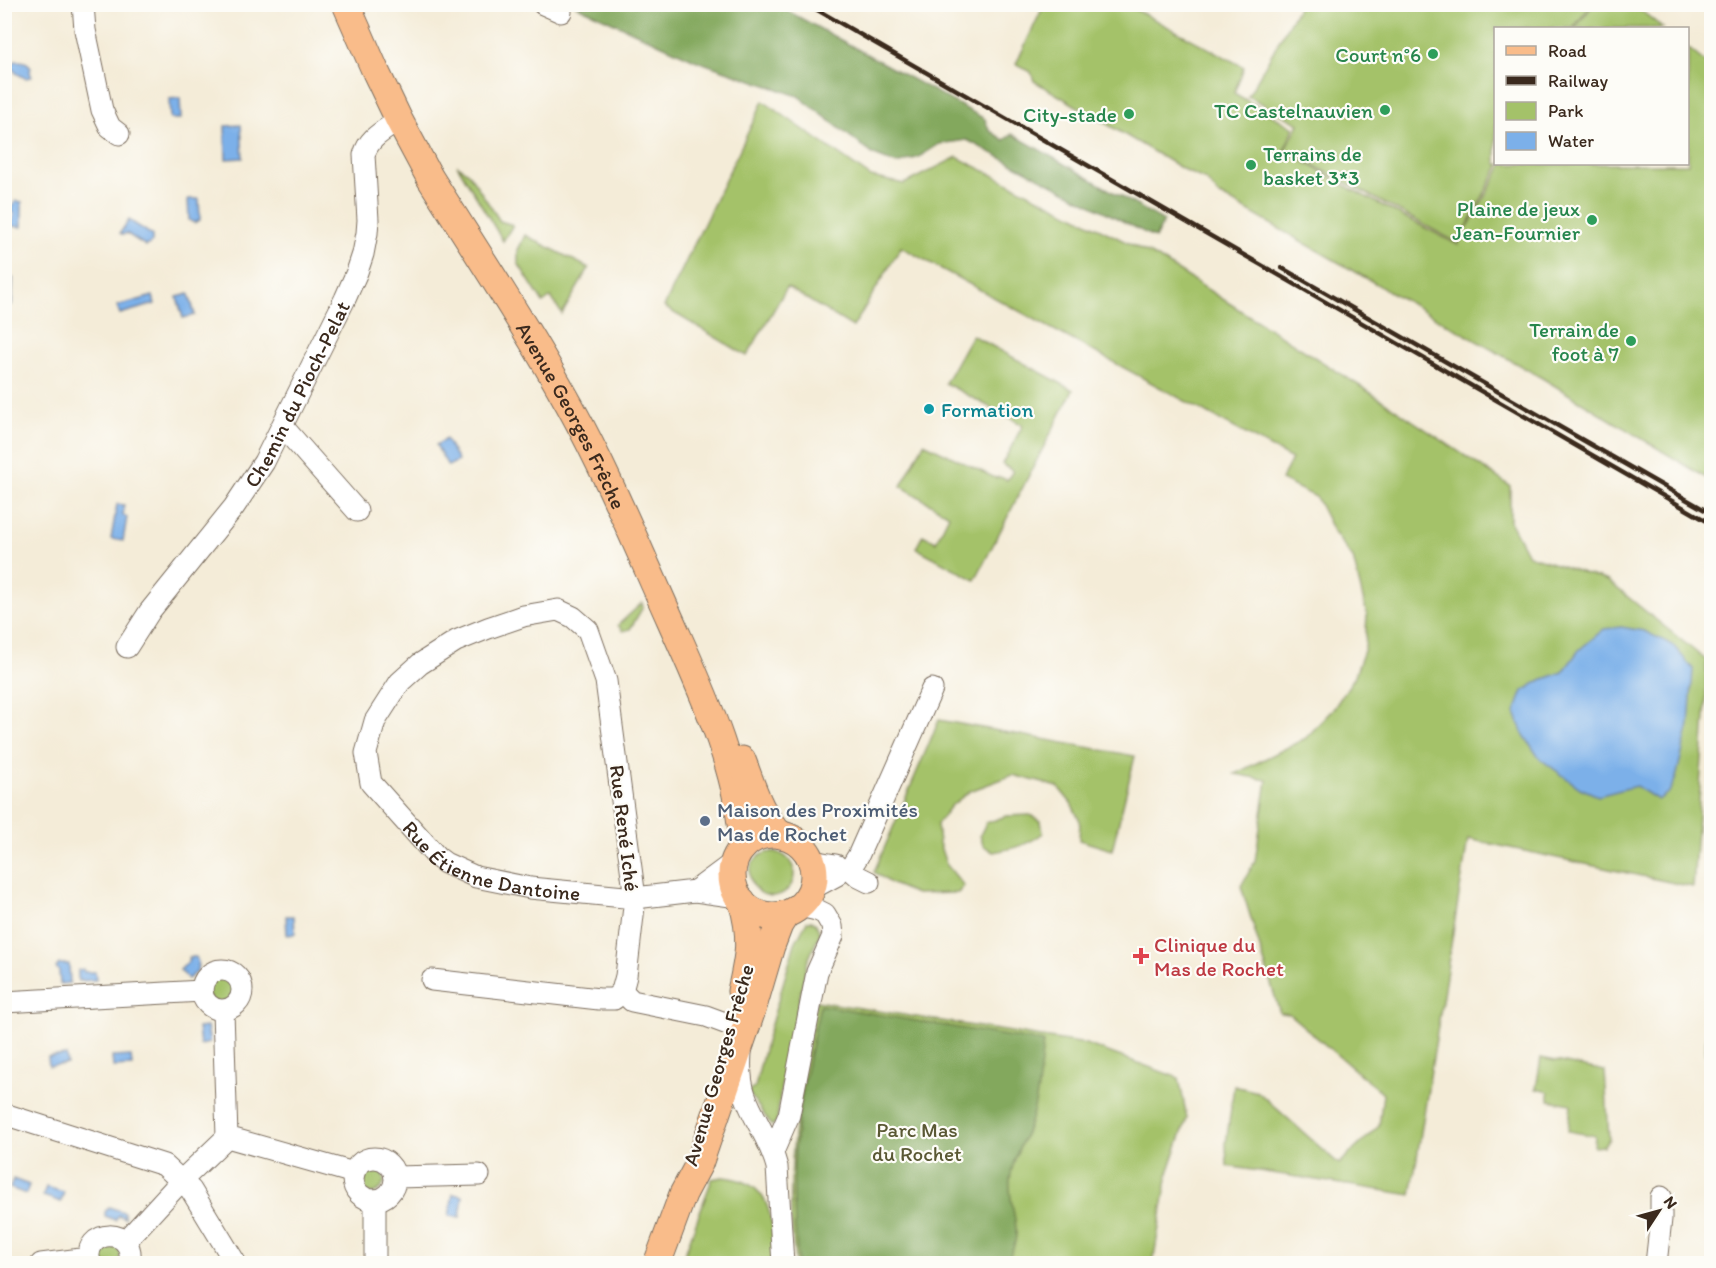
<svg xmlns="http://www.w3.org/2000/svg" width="1716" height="1268" viewBox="0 0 1716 1268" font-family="Itim,sans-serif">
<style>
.green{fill:#a4c269;stroke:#707644;stroke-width:1.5}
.forest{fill:#83a85d;stroke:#5f693e;stroke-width:1.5}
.water{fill:#7cb0e9;stroke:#5c6d84;stroke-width:1.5}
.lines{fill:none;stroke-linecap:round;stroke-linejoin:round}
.minor-casing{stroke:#7c6e5f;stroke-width:23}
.major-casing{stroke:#7c6e5f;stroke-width:29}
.minor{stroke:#fff;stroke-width:21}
.major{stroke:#f9bc8a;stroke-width:27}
.rail{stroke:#3b2a1e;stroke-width:4.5}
.leisure-dot{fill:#2e9e5b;stroke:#fdfcf7;stroke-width:2}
.culture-dot{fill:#0f9aa8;stroke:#fdfcf7;stroke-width:2}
.service-dot{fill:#5c6f8a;stroke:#fdfcf7;stroke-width:2}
.health-dot{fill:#e0444e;stroke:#fdfcf7;stroke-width:2}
.labels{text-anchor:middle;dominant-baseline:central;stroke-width:4.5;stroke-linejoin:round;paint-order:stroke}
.leisure-label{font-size:21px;fill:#27864d;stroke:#fdfcf7;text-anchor:end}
.street-label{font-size:21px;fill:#3b2a1e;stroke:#fdfcf7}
.culture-label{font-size:21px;fill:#0d838f;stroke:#fdfcf7;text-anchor:start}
.service-label{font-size:21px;fill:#4e5e75;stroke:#fdfcf7;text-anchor:start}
.health-label{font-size:21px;fill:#be3a42;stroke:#fdfcf7;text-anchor:start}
.park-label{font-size:21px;fill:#5a5834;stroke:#fdfcf7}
</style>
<rect width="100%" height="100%" fill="#fdfcf7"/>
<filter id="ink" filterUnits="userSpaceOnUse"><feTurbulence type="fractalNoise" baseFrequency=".0167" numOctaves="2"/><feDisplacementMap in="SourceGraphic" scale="12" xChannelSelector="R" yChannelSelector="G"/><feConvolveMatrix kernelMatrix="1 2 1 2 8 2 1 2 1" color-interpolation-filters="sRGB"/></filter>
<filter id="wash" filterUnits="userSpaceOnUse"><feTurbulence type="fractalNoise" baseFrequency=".008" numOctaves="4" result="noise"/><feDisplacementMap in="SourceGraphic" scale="24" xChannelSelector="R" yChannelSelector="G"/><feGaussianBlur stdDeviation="1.35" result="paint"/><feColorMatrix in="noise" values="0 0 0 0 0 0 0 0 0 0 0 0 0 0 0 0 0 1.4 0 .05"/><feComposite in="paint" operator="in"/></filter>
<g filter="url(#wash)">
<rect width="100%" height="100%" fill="#f4ecd8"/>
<!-- green -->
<path class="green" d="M1300 4H1591V5L1573 28H1496V164H1500L1458 243 1285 150 1299 124 1248 96Z
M1594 4 1634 5 1663 28H1575Z
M1044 5H1127L1244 67 1234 93 1294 128 1284 150 1351 189 1458 245 1503 164H1688V48L1712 68V472L1708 479 1542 378 1218 194 1206 180 1186 171 1034 81 1031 72 1016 64Z
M763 101 871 177 904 184 957 157 1158 258 1371 393 1510 486V521L1528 555 1608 581 1706 660V702L1693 887 1468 839 1411 1195 1227 1166 1226 1144 1234 1086 1258 1092 1339 1164 1379 1126 1383 1094 1289 1014 1280 1013 1241 886 1255 861 1267 780 1235 774 1306 738 1334 708 1354 678 1365 648 1367 615 1353 558 1333 531 1316 497 1281 480 1292 459 901 247 853 327 787 287 747 356 664 307Z
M457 165 469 174 500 221 513 225 503 241Z
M525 235 589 268 562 314 551 297 543 303 518 263V250Z
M972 335 1073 390 975 580 916 548 923 535 936 542 949 515 901 486 924 443 995 478 1000 477 1007 480 1013 471 1002 464 1023 425 945 383Z
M642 603 643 607 630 629 623 631 618 625Z
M939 720 1135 756 1112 850 1079 840 1080 821 1071 803 1058 787 1013 775 970 791 951 806 937 824 939 843 946 864 964 886 958 893 916 894 892 884 874 872Z
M1030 815 1041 821 1043 833C1029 845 1011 849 993 852L983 845 980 835 986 823 1006 816Z
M750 874a22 22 0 1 1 44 0a22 22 0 1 1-44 0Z
M807 921H812L816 924 820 933 807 963 782 1081 777 1121 772 1126 748 1092 755 1087 767 1038 795 943Z
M207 990a14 14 0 1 1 28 0a14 14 0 1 1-28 0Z
M816 1001 1086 1044 1179 1078 1187 1118 1168 1173 1153 1263 795 1264C794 1247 791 1230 791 1213 789 1141 802 1071 816 1001Z
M1707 1028 1711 1029V1055L1705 1054Z
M1541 1058 1605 1071 1609 1139 1603 1146 1594 1147 1595 1136 1568 1131 1571 1104 1549 1100V1092L1536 1089Z
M358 1180a13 13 0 1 1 26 0a13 13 0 1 1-26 0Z
M722 1177C775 1180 772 1223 775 1263L681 1264 712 1179Z
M108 1242 121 1252 119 1263 96 1264 95 1251Z"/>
<!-- forest -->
<path class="forest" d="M575 5H777L985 119 989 130 1004 140 1012 134 1164 221 1155 238 967 140 939 144 919 157 897 164 874 155 798 96 697 61Z
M820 1005 1043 1042C1040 1068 1039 1094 1031 1119 1025 1139 1012 1158 1010 1180 1008 1213 1028 1231 1005 1263L798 1264C795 1231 793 1199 794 1166 796 1114 809 1056 820 1005Z"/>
<!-- water -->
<path class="water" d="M16 61C23 61 27 61 31 67L30 72 32 77 25 78 16 73 10 65Z
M180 98 181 119H170L169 99Z
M241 125 243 158 226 159 225 126Z
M188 199H199L200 220 194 223 189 220Z
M16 201 22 202V227L11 226 14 213 11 212V208Z
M129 220 152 235V242L146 246 126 233 123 235 120 233Z
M13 278 12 305 5 304V280Z
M189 294 195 315 183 318 177 297Z
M153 296 155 304 120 314 117 306Z
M446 439 458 461 448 466 436 445Z
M117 504 124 505 123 515 127 517 123 541 111 539Z
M1621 627 1644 631 1673 645 1693 669 1689 725 1676 778 1669 792 1658 800 1636 786 1598 796 1580 788 1539 758 1522 732 1515 712 1523 691 1541 680 1563 672 1579 650 1604 629Z
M286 916H294L295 934 287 935Z
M189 957H196L198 962 197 972 188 979 180 970 188 962Z
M59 964H69L70 983 60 984 59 971 56 968Z
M83 969 84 972H95L96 980 78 981V970Z
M207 1027 210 1043 200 1045 198 1028Z
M66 1055 67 1064 49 1066 48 1057Z
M131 1056 132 1066 113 1067 112 1057Z
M13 1179 29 1185 26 1194 10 1188Z
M46 1187 64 1192 61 1202 43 1196Z
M453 1194 463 1196 460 1217 449 1216Z
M109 1207 124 1212 125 1218 119 1215 115 1220 105 1216V1212Z"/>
</g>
<g filter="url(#ink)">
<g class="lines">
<!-- minor casing -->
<g class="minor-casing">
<g id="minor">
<path d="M83 4 85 30 102 110 110 127 119 134"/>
<path d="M543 4 561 12"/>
<path d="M283 427 357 511"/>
<path id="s1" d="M127 647 150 611 234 507 264 462 345 299 357 272 363 254 367 233 368 220 364 155C369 137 384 131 399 120"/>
<path d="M811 861 836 865 839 869H850L859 877 869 882"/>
<path d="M850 869 858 856 932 689"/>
<path d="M811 889 837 875 839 869"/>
<path d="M695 891 734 862"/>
<circle cx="222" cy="990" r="20"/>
<path id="s2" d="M432 980 599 999H614L622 991 626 976 635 898 606 681 588 630 573 617 558 610 523 616 488 628 456 641 420 664 400 682 375 721 366 753 371 783 437 857 445 863 476 877 530 888 635 898 695 891 738 897"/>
<path d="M622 991 632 1001 706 1016 733 1026"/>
<path d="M4 1002 202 991"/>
<path d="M223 1011 227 1137 354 1173"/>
<path d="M741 1053C740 1067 740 1081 745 1095 754 1121 770 1139 777 1167L783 1264"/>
<path d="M4 1114 164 1165 191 1190 236 1264"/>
<path d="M773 1152 789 1115 817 972 833 936 832 926 825 914 817 910 800 906"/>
<circle cx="374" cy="1179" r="21"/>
<path d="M395 1177 479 1175"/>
<path d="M375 1200V1264"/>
<path d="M125 1242 181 1181 227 1137"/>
<path d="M41 1264 89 1258"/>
<path d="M90 1264C80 1227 139 1226 129 1264"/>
<path d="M1656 1264 1661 1219V1197"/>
</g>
</g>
<!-- major casing -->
<g class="major-casing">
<g id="major">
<path id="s3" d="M346 4 375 70 399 120 430 178C478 254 527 328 570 406 608 475 638 548 670 619 701 689 740 770 743 847"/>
<path d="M742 760C752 786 760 816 781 835"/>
<circle cx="773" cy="875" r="41"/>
<path d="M741 991C749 956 753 937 742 901"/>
<path d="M657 1264 683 1194 699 1164 753 1007 771 946 779 925 786 914"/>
</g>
</g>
<!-- minor -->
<use href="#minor" class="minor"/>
<!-- major -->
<use href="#major" class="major"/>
<!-- rail -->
<path class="rail" d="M807 4 1712 524
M1282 268 1712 514"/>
</g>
</g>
<!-- markers -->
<g class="leisure-dot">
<circle cx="1433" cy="54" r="6"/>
<circle cx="1385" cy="110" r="6"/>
<circle cx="1129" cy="114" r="6"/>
<circle cx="1251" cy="165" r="6"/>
<circle cx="1592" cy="220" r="6"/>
<circle cx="1631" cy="341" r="6"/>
</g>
<circle class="culture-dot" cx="929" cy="409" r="6"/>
<circle class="service-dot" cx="705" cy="821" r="6"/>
<path class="health-dot" d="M1138 947h6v6h6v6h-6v6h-6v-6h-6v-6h6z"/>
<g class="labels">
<!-- leisure labels -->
<g class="leisure-label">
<text x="1421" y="54">Court n°6</text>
<text x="1373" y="110">TC Castelnauvien</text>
<text x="1117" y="114">City-stade</text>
<text x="1263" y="153" text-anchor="start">Terrains de<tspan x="1263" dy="24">basket 3*3</tspan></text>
<text x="1580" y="208">Plaine de jeux<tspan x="1580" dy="24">Jean-Fournier</tspan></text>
<text x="1619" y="329">Terrain de<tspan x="1619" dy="24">foot à 7</tspan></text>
</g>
<!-- street labels -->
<g class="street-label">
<text stroke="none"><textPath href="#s1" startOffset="306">Chemin du Pioch-Pelat</textPath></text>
<text stroke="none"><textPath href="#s3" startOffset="470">Avenue Georges Frêche</textPath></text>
<text transform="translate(625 828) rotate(83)">Rue René Iché</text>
<text stroke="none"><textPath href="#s2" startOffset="1036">Rue Étienne Dantoine</textPath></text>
<text transform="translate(718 1065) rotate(-74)">Avenue Georges Frêche</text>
</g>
<!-- culture labels -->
<g class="culture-label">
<text x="941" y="409">Formation</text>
</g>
<!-- service labels -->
<g class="service-label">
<text x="717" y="809">Maison des Proximités<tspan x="717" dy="24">Mas de Rochet</tspan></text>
</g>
<!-- health labels -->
<g class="health-label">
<text x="1154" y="944">Clinique du<tspan x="1154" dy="24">Mas de Rochet</tspan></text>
</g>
<!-- park labels -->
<g class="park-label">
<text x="917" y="1129">Parc Mas<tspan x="917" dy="24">du Rochet</tspan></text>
</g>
</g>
<!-- margin -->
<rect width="1716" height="1268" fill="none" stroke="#fdfcf7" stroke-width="24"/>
<!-- legend -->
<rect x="1494" y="27" width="195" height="138" fill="#fdfcf7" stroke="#afa8a0" stroke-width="1.5"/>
<rect x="1506" y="46" width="30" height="9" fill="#f9bc8a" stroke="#afa8a0" stroke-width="1.5"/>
<text x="1548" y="57" font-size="18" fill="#3b2a1e">Road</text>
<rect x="1506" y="76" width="30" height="9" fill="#3b2a1e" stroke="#afa8a0" stroke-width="1.5"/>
<text x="1548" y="87" font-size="18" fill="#3b2a1e">Railway</text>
<rect x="1506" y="102" width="30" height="18" fill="#a4c269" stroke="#afa8a0" stroke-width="1.5"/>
<text x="1548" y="117" font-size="18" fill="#3b2a1e">Park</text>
<rect x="1506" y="132" width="30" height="18" fill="#7cb0e9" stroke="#afa8a0" stroke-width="1.5"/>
<text x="1548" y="147" font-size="18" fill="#3b2a1e">Water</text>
<!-- north arrow -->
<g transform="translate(1659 1211) rotate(54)" stroke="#fdfcf7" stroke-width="4.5" paint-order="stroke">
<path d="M0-4.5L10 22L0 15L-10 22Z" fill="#3b2a1e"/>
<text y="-9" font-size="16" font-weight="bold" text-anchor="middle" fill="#3b2a1e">N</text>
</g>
</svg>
